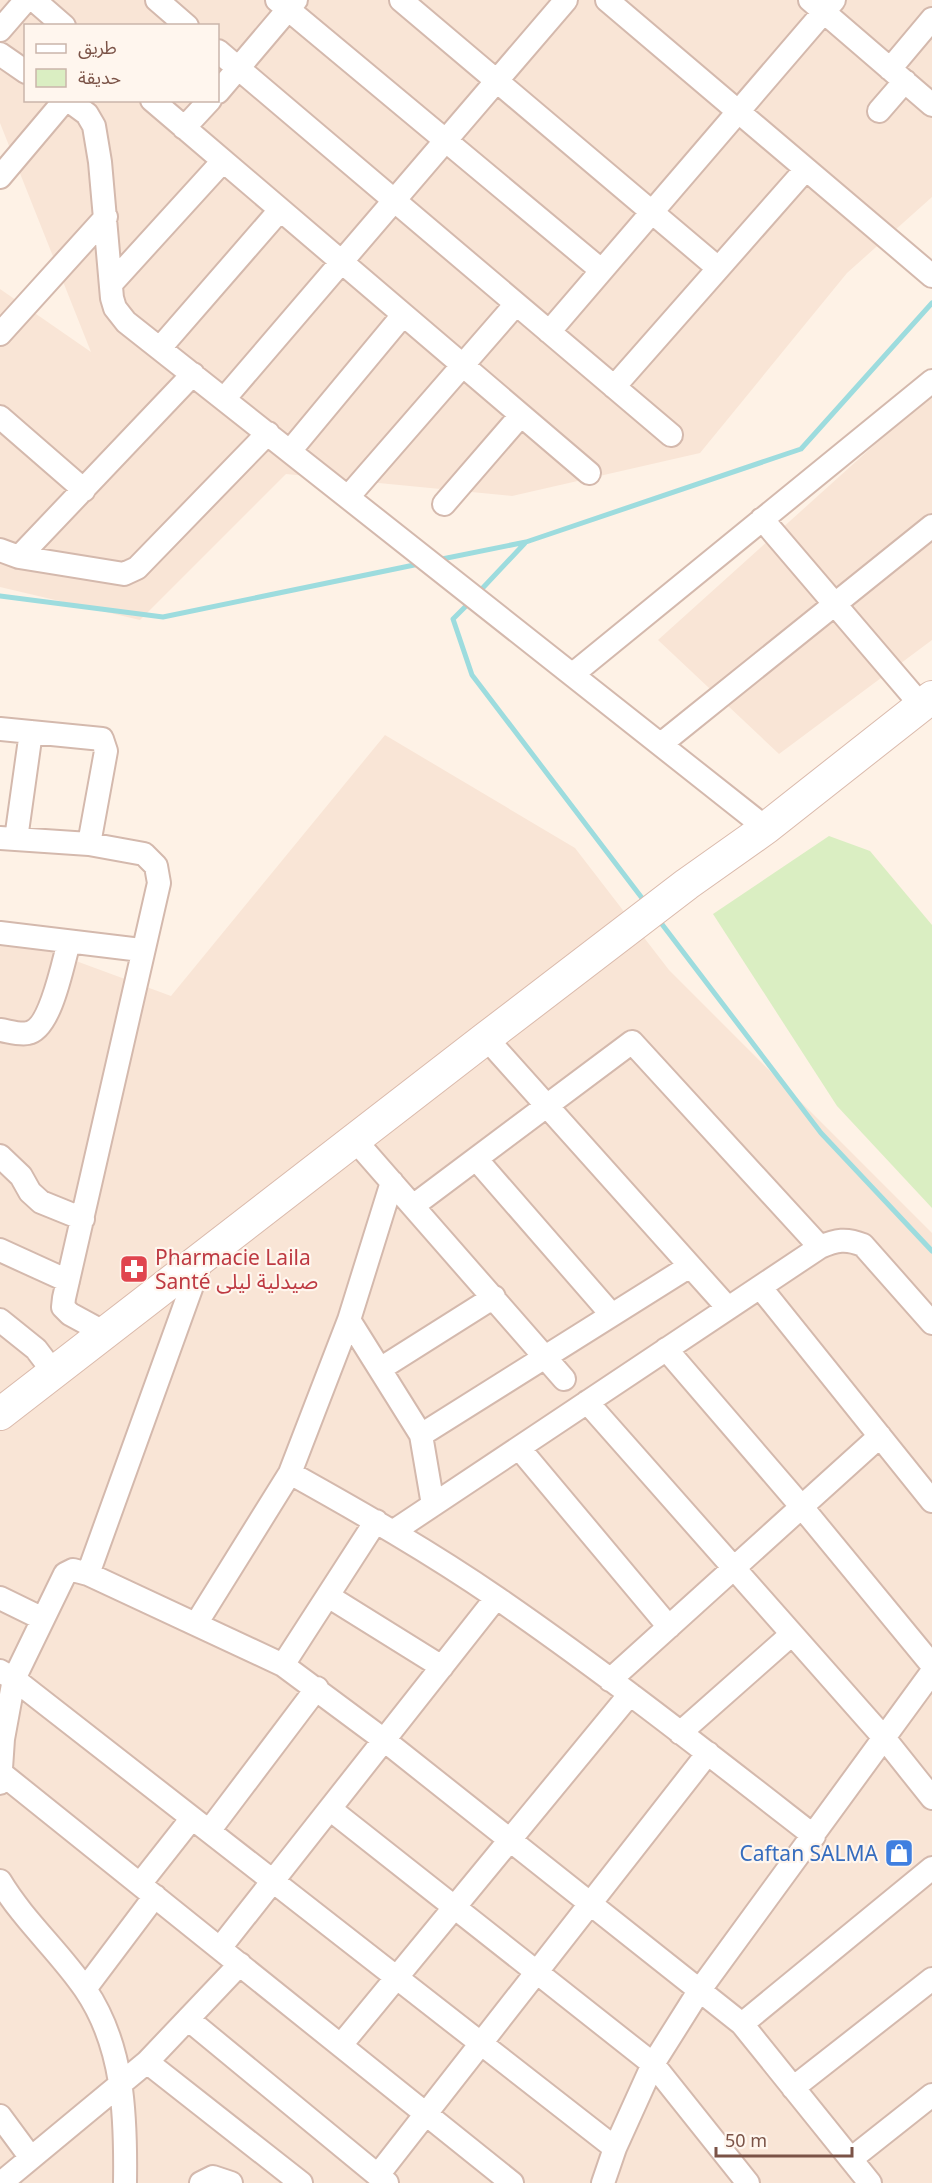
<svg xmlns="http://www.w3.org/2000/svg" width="932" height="2183" viewBox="0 0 932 2183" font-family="'Noto Sans','Noto Sans Arabic',sans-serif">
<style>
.residential{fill:#f9e5d6;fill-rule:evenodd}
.green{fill:#daeec2}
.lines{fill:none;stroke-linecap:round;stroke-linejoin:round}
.stream{stroke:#9ddcde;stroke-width:5}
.street-casing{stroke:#d4b9ad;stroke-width:26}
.secondary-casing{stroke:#dabaac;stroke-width:34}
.street{stroke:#fff;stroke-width:22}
.secondary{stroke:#fff;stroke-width:32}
.labels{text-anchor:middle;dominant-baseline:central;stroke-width:4.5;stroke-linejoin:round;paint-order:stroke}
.health-label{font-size:21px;fill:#be3a42;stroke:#fff6ee;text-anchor:start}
.shop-label{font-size:21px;fill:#366cbe;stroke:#fff6ee;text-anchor:end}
</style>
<rect width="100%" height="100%" fill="#fef2e6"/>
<!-- residential -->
<path class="residential" d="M0 0H932V197L847 273 700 453 512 496 286 474 140 620 0 587V289L91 352 0 123ZM26 26H218V100H26Z
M932 393V640L779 754 658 640Z
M385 735 575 848 669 970 932 1233V2183H0V933L171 996Z"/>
<!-- green -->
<path class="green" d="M829 836 870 851 932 925V1208L837 1106 713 914Z"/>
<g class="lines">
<!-- stream -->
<path class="stream" d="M437 560 526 542 801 449 932 303
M478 593 525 543
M0 596 163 617 419 564
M470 602 453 619 472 675 645 902
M658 919 821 1133 932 1251"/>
<!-- street casing -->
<g class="street-casing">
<path id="street" d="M34 0 64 26
M157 0 187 26
M277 0 601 270
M401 0 718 268
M607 0 932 276
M810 0 932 105
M0 30 26 0
M218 51 671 435
M0 54 26 72
M890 69 932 19
M218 92 296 0
M68 100 87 114 94 126 100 162 112 298 115 308 126 322 766 828
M152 100 589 473
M879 111 905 81
M184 128 210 100
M0 177 65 100
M111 284 223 161
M549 332 834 0
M0 334 106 217
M160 348 280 210
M614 387 806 169
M224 399 566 0
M0 417 84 490
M290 451 403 315
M348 497 516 304
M444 504 521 415
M762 519 921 705
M0 550 19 557 124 574 137 568 268 433
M19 557 193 374
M573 674 932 381
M0 729 102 739 106 751 89 844
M661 744 932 526
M0 838 89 844 144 854 156 866 159 883 64 1298 63 1307 70 1314 105 1333
M16 839 31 732
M0 933 141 950
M0 1030C8 1031 20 1035 28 1033 51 1029 63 962 69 942
M486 1038 728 1308
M354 1139 564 1379
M0 1156 21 1176 30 1192 41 1202 83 1219
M477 1160 612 1315
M413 1206 632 1042 820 1247
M0 1250 68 1281
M760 1287 932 1501
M0 1320 36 1349 55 1374
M349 1320 421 1435 433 1505
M666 1349 801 1506 932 1665
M380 1369 494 1297
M587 1402 885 1739 932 1798
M421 1435 690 1266
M519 1448 669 1627
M290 1473C360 1512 430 1552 497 1598 606 1673 710 1755 814 1836
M394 1531 820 1247C836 1240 846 1238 863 1245L932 1323
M88 1574 202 1258
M328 1596 442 1667
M0 1598 43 1619
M196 1624 290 1473 349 1320 392 1182
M283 1665 376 1521
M0 1671 14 1679 615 2148
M610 1680 880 1436
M680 1733 792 1634
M1 1773 512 2183
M0 1783 3 1739 14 1679 65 1574 73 1570 88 1574 283 1665 384 1740 742 2024 870 2183
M330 1809 653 2064 748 2183
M209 1831 317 1688
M0 1881C24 1921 59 1951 85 1989 124 2046 126 2116 125 2183
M140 1884 192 1818
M220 1948 496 1598
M85 1989 155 1896
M189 2020 387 2183
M742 2024 932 1868
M341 2045 630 1694
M147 2062 301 2183
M793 2088 932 1979
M0 2116 31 2158
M851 2159 932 2095
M378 2175 708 1753
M1 2183 147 2062 240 1964
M201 2183 213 2177 231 2183
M603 2183 615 2148 653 2064 699 1991 932 1672"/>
</g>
<!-- secondary casing -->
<g class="secondary-casing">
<path id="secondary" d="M0 1414 486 1038 687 884 766 828 932 697"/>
</g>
<!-- street -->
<use href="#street" class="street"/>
<!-- secondary -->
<use href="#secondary" class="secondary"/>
</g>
<!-- icons -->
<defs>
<g id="pharmacy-square" transform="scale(1.5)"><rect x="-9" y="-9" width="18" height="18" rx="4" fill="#e0444e" stroke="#fff6ee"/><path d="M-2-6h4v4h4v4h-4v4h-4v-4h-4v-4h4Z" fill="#fff"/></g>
<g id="shop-square" transform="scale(1.5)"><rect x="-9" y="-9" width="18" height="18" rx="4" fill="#3f7fe0" stroke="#fff6ee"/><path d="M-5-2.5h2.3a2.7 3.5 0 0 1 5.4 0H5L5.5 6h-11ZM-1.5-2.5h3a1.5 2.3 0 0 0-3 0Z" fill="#fff"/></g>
</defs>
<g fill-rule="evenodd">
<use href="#pharmacy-square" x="134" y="1269"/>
<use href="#shop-square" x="899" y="1853"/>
</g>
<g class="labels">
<!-- health labels -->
<g class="health-label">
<text x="155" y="1257">Pharmacie Laila<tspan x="155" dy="24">Santé صيدلية ليلى</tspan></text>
</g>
<!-- shop labels -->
<g class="shop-label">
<text x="878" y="1853">Caftan SALMA</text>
</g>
</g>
<!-- legend -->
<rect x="24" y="24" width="195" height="78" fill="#fff6ee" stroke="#cab5ab" stroke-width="1.5"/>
<rect x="36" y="44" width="30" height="9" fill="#ffffff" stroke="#cab5ab" stroke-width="1.5"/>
<text x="78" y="54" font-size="18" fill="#7b5347">طريق</text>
<rect x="36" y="69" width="30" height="18" fill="#daeec2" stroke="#cab5ab" stroke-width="1.5"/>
<text x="78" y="84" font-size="18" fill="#7b5347">حديقة</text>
<!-- scale -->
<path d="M716 2147v9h136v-9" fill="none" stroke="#7b5347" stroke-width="3"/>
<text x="725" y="2147" font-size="18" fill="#7b5347" stroke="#fff6ee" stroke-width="4.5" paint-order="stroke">50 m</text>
</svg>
